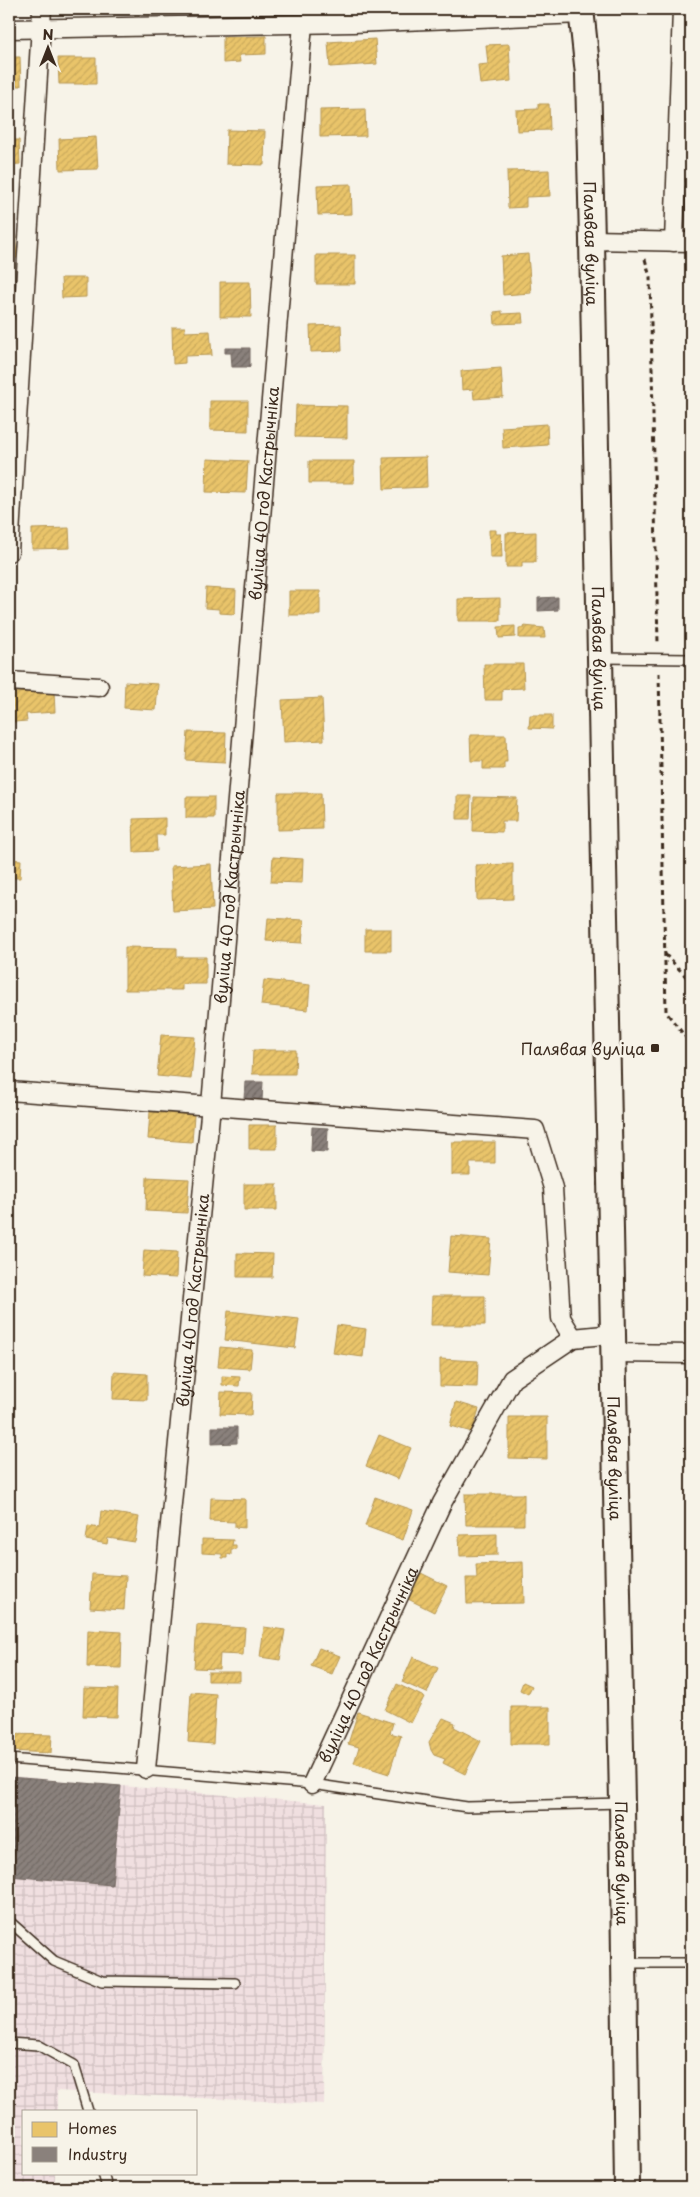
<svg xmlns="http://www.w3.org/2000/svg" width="700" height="2197" viewBox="0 0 700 2197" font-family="'Playpen Sans',sans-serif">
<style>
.industrial{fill:url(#industrial-grid)}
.homes{fill:url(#homes-hatch);stroke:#b59653}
.industry{fill:url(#industry-hatch);stroke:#726760}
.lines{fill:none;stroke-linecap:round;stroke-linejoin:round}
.lane-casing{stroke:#3b2a1e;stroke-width:12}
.street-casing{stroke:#3b2a1e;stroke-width:21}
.secondary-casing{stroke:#3b2a1e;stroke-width:28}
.path{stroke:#3b2a1e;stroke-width:3;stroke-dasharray:5 4;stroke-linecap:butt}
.lane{stroke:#f7f3e8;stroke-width:9}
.street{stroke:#f7f3e8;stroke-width:18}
.secondary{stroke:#f7f3e8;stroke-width:24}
.poi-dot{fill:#3b2a1e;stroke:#f7f3e8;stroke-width:2}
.labels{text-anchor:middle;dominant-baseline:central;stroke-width:5;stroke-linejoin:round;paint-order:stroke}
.street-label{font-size:16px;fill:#3b2a1e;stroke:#f7f3e8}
.poi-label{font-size:16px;fill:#3b2a1e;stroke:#f7f3e8;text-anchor:end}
</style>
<defs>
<pattern id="industrial-grid" width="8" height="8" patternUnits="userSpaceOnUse" patternTransform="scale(1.25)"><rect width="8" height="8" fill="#f0dfe0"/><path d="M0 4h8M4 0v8" fill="none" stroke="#cfc0c0"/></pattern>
<pattern id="homes-hatch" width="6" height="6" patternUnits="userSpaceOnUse" patternTransform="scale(1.25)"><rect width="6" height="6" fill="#e9c46a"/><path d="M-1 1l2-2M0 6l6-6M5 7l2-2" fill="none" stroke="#c9a95b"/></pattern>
<pattern id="industry-hatch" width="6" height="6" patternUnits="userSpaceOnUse" patternTransform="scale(1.25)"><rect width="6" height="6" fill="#8a817c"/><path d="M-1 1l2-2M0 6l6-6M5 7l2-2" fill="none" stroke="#726a65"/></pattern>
</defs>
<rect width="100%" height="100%" fill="#f7f3e8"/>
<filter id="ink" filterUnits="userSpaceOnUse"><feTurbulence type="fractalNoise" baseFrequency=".02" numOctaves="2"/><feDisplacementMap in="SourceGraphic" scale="10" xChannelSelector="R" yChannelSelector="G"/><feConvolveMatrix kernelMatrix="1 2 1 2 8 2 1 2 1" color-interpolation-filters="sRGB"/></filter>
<g filter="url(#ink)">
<!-- industrial -->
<path class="industrial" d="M9 1776 326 1804 324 2104 57 2091V2111H24V2173H55V2188H9Z"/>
<!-- homes -->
<path class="homes" d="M266 36V54L239 55 240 62 223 63V37Z
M375 39 377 64 330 67 328 42Z
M509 44 511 81 480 84 478 65 488 64 486 45Z
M9 57H20L21 86H9Z
M58 58H96V84H59Z
M538 104H549L550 130 517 131 516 110 538 109Z
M365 109 366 136 320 137V110Z
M227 130 265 131 264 165 226 164Z
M96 137 98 169 60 170 59 139Z
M9 140H19L20 164 9 165Z
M549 170 550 196 526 197V207L508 208 507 171Z
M351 184 352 214 318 215 317 185Z
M9 235H15L17 258 9 259Z
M528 254 531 293 503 295 501 256Z
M316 255H355V284H316Z
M61 278H86V297L62 298Z
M220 282H250L251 317H220Z
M502 311V314L522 313 523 323 495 324 494 312Z
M341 325 342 351 311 352 310 326Z
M172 327H185V332L210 331 212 355 185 356V363L173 364Z
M501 368 503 397 474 399 473 389 462 390 461 371Z
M210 401H248V431L210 430Z
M296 405 347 406V438L295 437Z
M547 424 548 445 503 448 502 427Z
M426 457 427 487 384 489 383 458Z
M207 459 248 461 246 493 206 492Z
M309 461H354V483H309Z
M69 528 70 548 32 549V529Z
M489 530H496V534H501L502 557H490Z
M536 532V562H522V567H506V533Z
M206 588 236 590 235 614 219 613V609L205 608Z
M289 591H320V615H289Z
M500 598V621H458V599Z
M515 626V637L499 638 498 627Z
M524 626 544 628 545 638H519V628H525Z
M484 664H523L524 688 502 689V700H485Z
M125 682 158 684 156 710 124 708Z
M54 691 55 712 26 714 27 721 14 722 12 693Z
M322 698 324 740 284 742 282 700Z
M530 715H552V729L529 728Z
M188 732 226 733 225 762 186 760Z
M470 735H506L507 762H504V769H483V761H471Z
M278 793H321L322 829 278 830Z
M457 796H471L470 819H457Z
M186 797H214V818H186Z
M474 797 517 798 516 821H502V832L473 831Z
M165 818V835H156L157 851 134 852 133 819Z
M273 857 303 859 302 883 271 882Z
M9 859 21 860 20 878H9Z
M211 864 213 909 173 911 171 866Z
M513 864V899L477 900 476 865Z
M268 918 304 920 302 943 266 941Z
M365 929H391V951H365Z
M125 947 177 948V957H206V984H182V990H125Z
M264 980 310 985 308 1010 261 1005Z
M161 1035 195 1037 191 1079 157 1076Z
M253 1050H296L295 1074H252Z
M150 1112 194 1115 192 1142 148 1139Z
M249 1125H277V1149H249Z
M452 1142H495V1163H470V1175H452Z
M147 1177 189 1179 187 1213 146 1211Z
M244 1184H277V1210H244Z
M451 1236 491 1239 488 1275 448 1272Z
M144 1250 177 1252 176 1278 142 1276Z
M237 1253 273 1254 272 1277H237Z
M432 1296H485V1325H431Z
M228 1311 299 1319 295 1348 225 1340Z
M337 1325 366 1329 363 1357 333 1353Z
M220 1347 252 1350 250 1369 218 1367Z
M440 1359 478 1361 477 1387 440 1386Z
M114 1372 147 1374V1400L113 1399Z
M222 1376 240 1377 239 1386 222 1385Z
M221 1392 252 1393 251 1415 220 1414Z
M456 1402 479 1409 472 1432 450 1426Z
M509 1417H547V1459L509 1458Z
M379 1435 411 1448 398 1479 366 1466Z
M465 1494H524V1525H466Z
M375 1497 413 1510 403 1540 365 1526Z
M211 1498 245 1499V1528L235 1527V1522L210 1521Z
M101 1511 139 1517 135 1542 108 1538 107 1544 86 1540 88 1526 99 1528Z
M497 1534V1555L460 1556 459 1535Z
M202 1539 233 1540 232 1545H236V1549H231V1555L227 1554V1558H222V1554L202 1553Z
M523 1562 524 1603 467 1604 466 1578H477L476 1564Z
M419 1572 447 1586 434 1612 406 1598Z
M92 1574 126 1576 124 1610 90 1608Z
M197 1625 245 1628 243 1655 220 1654 219 1669 194 1668Z
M264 1627 285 1630 280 1660 260 1657Z
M88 1630 122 1632 121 1668 87 1667Z
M319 1648 340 1656 332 1674 311 1666Z
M413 1657 438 1668 427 1693 402 1682Z
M208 1672H240V1681H208Z
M523 1682 532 1686 528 1694 520 1690Z
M397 1684 424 1697 411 1723 385 1710Z
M84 1688 118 1689 117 1717 83 1716Z
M191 1692 216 1694 213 1744 188 1742Z
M511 1707H550V1744H511Z
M358 1712 393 1723 390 1733 401 1736 389 1774 354 1763 359 1747 348 1744Z
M443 1718 455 1723 454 1727 481 1741 465 1774 443 1763 445 1759 434 1755 431 1750 429 1742Z
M9 1734 52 1735 51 1753 9 1751Z"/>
<!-- industry -->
<path class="industry" d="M225 348H250V367H232L231 353H225Z
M558 597V610L538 611V598Z
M245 1082H263L262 1101 244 1100Z
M312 1127 328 1128 327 1152 311 1151Z
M212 1427H237V1443L212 1444Z
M9 1777 121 1786 112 1885 9 1876Z"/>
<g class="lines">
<!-- lane casing -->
<g class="lane-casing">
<path id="lane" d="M601 658 691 659
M9 1759 312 1784 467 1807 622 1803
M9 1921 54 1961 102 1981 235 1983
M624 1963H691
M9 2043 38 2045 74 2065 88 2111
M103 2173 107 2188"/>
</g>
<!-- street casing -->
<g class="street-casing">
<g id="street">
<path d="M9 29 353 23 582 14"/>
<path d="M592 240 691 242"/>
<path d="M674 242 682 9"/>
<path d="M9 552 42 9"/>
<path d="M9 681 99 687"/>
<path d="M9 1091 535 1130 553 1188 561 1318 573 1338"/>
<path d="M614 1353 691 1354"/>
<path id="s1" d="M146 1769 211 1105 303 24"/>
<path id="s2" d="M312 1784 442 1503 512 1379 573 1338 614 1334"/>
</g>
</g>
<!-- secondary casing -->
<g class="secondary-casing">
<g id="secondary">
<path id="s3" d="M581 9 588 74 592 240 622 1803 627 2188"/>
</g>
</g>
<!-- path -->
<path class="path" d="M645 259 650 277 658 644
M659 673 666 1012 691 1044
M665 954 691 982
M687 1335 691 1075"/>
<!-- lane -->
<use href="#lane" class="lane"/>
<!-- street -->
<use href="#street" class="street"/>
<!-- secondary -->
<use href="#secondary" class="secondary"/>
</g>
</g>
<!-- markers -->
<rect class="poi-dot" x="650" y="1043" width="10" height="10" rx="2.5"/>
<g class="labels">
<!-- street labels -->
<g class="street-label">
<text stroke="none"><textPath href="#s3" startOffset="235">Палявая вуліца</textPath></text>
<text stroke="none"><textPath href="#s1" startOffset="1281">вуліца 40 год Кастрычніка</textPath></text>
<text stroke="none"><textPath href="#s3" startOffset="640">Палявая вуліца</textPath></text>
<text stroke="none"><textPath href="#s1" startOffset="876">вуліца 40 год Кастрычніка</textPath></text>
<text stroke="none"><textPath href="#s1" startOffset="471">вуліца 40 год Кастрычніка</textPath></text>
<text stroke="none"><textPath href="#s3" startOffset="1450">Палявая вуліца</textPath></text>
<text stroke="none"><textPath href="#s2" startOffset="132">вуліца 40 год Кастрычніка</textPath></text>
<text stroke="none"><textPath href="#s3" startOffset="1855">Палявая вуліца</textPath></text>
</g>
<!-- poi labels -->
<g class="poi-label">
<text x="645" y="1048">Палявая вуліца</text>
</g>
</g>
<!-- margin -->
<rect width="700" height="2197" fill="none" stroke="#f7f3e8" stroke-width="30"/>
<rect x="15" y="15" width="670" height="2167" fill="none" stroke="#3b2a1e" stroke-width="2" filter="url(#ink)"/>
<!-- legend -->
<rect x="22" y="2110" width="175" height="65" fill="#f7f3e8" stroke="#aca397"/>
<rect x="32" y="2122" width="25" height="15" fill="#e9c46a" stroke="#aca397"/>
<text x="68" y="2134" font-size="15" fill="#3b2a1e">Homes</text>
<rect x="32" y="2147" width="25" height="15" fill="#8a817c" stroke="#aca397"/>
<text x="68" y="2160" font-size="15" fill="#3b2a1e">Industry</text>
<!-- north arrow -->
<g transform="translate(48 48)" stroke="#f7f3e8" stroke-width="4" paint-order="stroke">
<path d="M0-4L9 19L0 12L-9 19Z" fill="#3b2a1e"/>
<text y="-8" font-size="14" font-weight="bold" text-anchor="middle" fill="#3b2a1e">N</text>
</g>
</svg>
